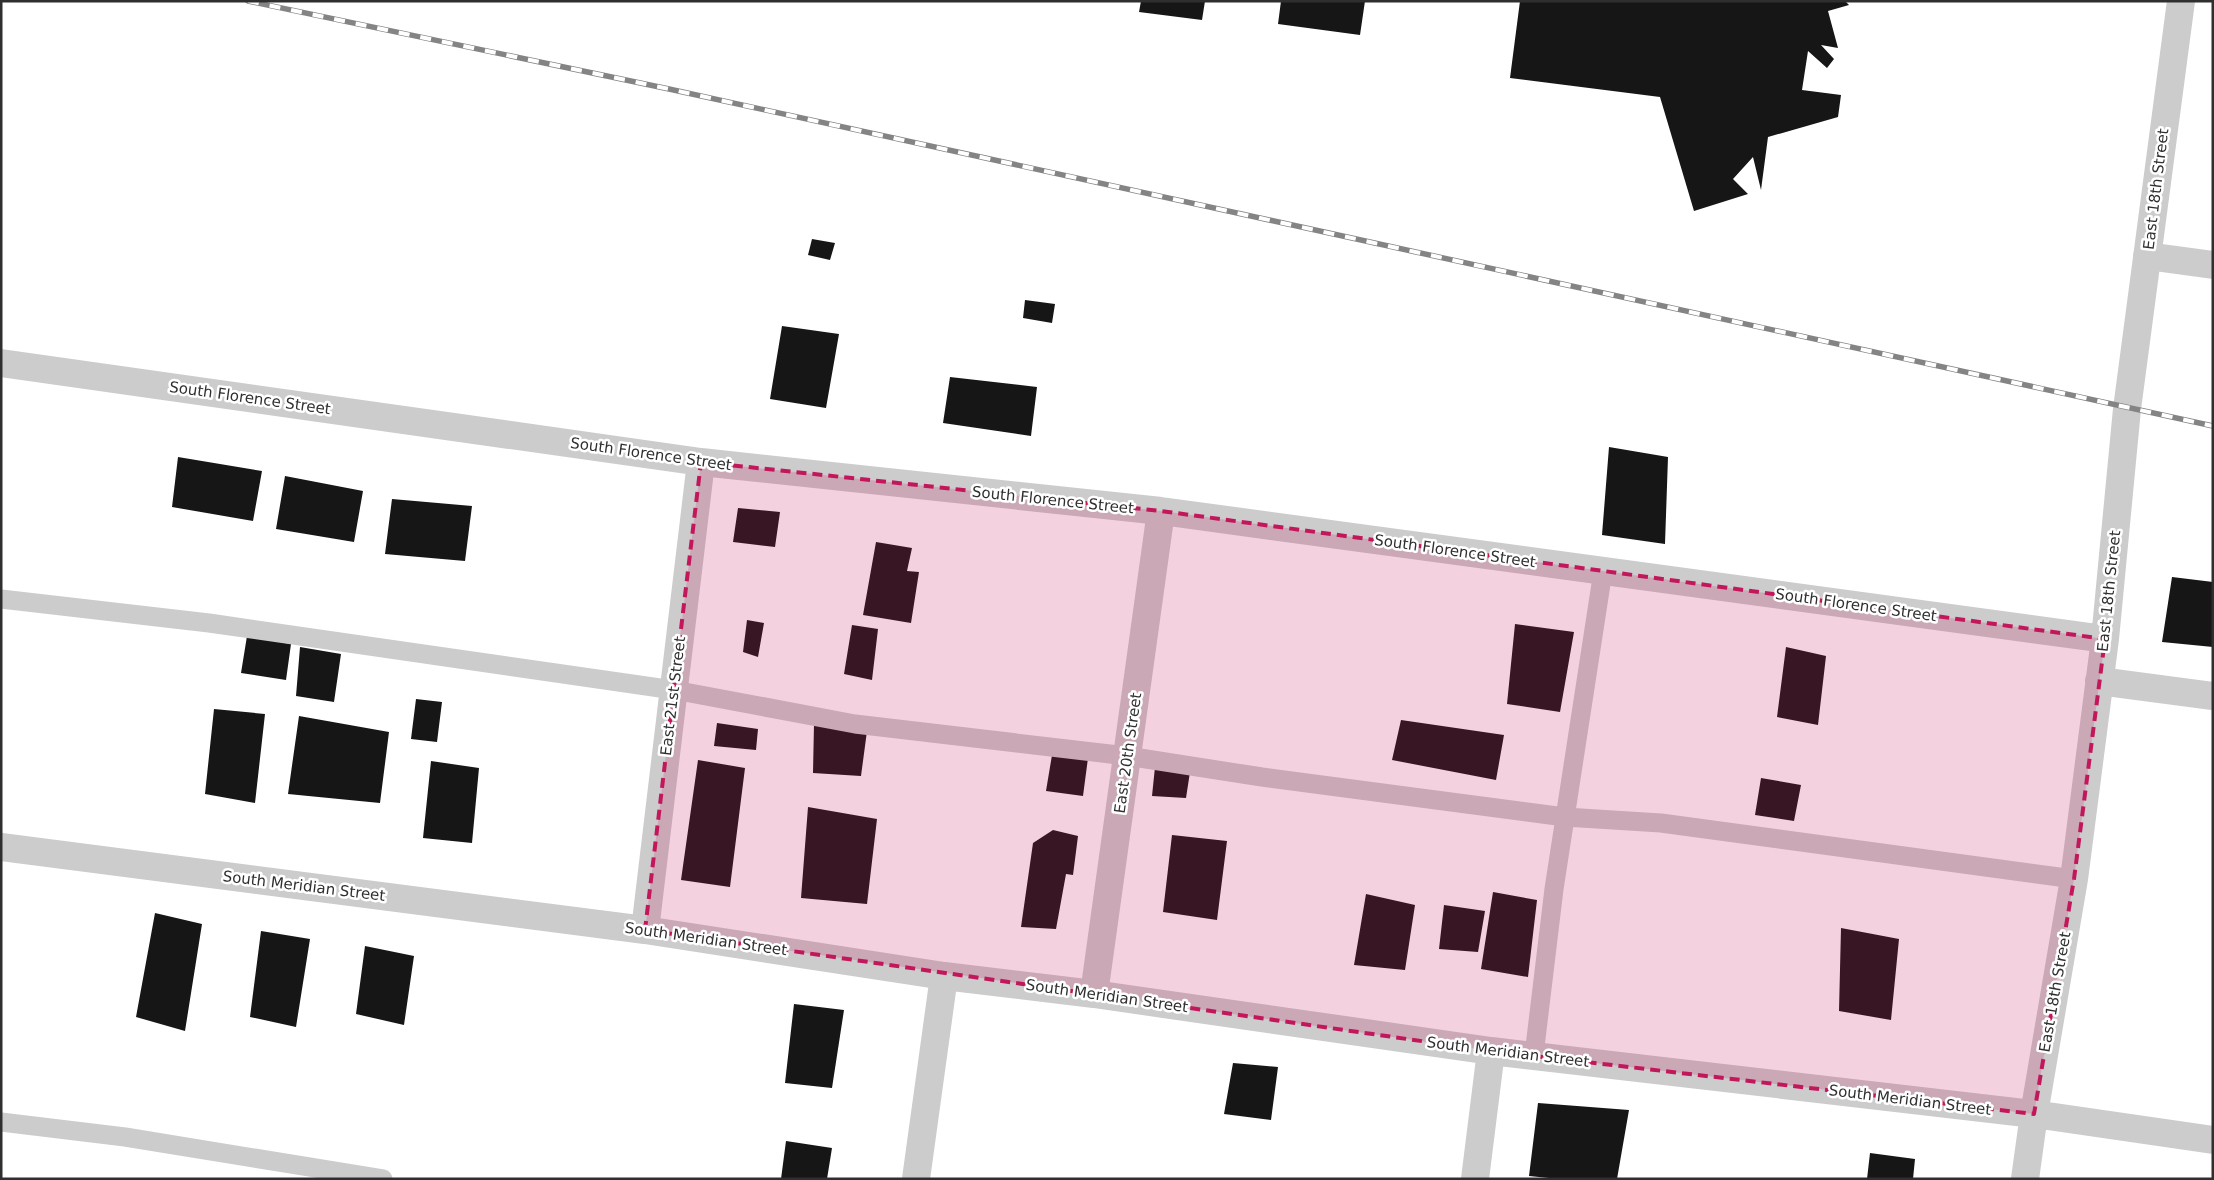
<svg xmlns="http://www.w3.org/2000/svg" width="2214" height="1180" viewBox="0 0 2214 1180" font-family="'DejaVu Sans',sans-serif">
<style>
.building{fill:#161616}
.lines{fill:none;stroke-linecap:round;stroke-linejoin:round}
.service{stroke:#ccc;stroke-width:19}
.minor{stroke:#ccc;stroke-width:28}
.rail-casing{stroke:#848484;stroke-width:5.5}
.rail{stroke:#fff;stroke-width:4;stroke-dasharray:11;stroke-linecap:butt}
.marked{fill:#c2185b;fill-opacity:0.2;stroke:#c2185b;stroke-width:4;stroke-dasharray:10 6;stroke-linejoin:round}
.labels{text-anchor:middle;dominant-baseline:central;stroke-width:5;stroke-linejoin:round;paint-order:stroke}
.street-label{font-size:15px;fill:#2f2f2f;stroke:#fff}
</style>
<rect width="100%" height="100%" fill="#fff"/>
<!-- building -->
<path class="building" d="M1141 1H1205L1202 20 1139 12Z
M1281 1H1365L1360 35 1278 24Z
M1520 1H1845L1849 5 1828 11 1838 48 1821 45 1834 59 1827 68 1808 51 1802 90 1841 95 1838 117 1768 137 1761 190 1753 157 1733 179 1748 194 1694 211 1660 97 1510 78Z
M812 239 835 243 830 260 808 255Z
M1025 300 1055 304 1052 323 1023 318Z
M782 326 839 334 826 408 770 399Z
M950 377 1037 387 1031 436 943 423Z
M1609 447 1668 457 1665 544 1602 535Z
M178 457 262 471 253 521 172 507Z
M285 476 363 491 354 542 276 529Z
M392 499 472 506 465 561 385 554Z
M738 508 780 512 775 547 733 542Z
M876 542 912 548 907 571 919 572 911 623 863 615Z
M2172 577 2213 582V647L2162 642Z
M747 620 764 623 758 657 743 652Z
M1515 624 1574 632 1560 712 1507 704Z
M852 625 878 629 872 680 844 674Z
M247 636 291 644 286 680 241 673Z
M300 647 341 654 334 702 296 696Z
M1786 647 1826 656 1818 725 1777 717Z
M416 699 442 702 437 742 411 739Z
M214 709 265 714 255 803 205 794Z
M299 716 389 732 380 803 288 794Z
M1401 720 1504 735 1496 780 1392 760Z
M717 723 758 729 756 750 714 746Z
M814 724 867 731 861 776 813 773Z
M1052 755 1088 758 1083 796 1046 791Z
M698 760 745 768 730 887 681 880Z
M431 761 479 768 472 843 423 838Z
M1155 767 1190 772 1186 798 1152 796Z
M1761 778 1801 785 1794 821 1755 815Z
M808 807 877 819 867 904 801 898Z
M1053 830 1078 836 1073 875 1066 874 1056 929 1021 927 1033 843Z
M1172 835 1227 841 1217 920 1163 912Z
M1493 892 1537 900 1528 977 1481 969Z
M1366 894 1415 905 1405 970 1354 965Z
M1444 905 1485 911 1478 952 1439 949Z
M155 913 202 924 185 1031 136 1017Z
M1841 928 1899 939 1891 1020 1839 1011Z
M261 931 310 939 296 1027 250 1017Z
M365 946 414 956 404 1025 356 1014Z
M794 1004 844 1010 832 1088 785 1083Z
M1233 1063 1278 1067 1271 1120 1224 1114Z
M1538 1103 1629 1110 1617 1179H1559L1529 1176Z
M786 1141 832 1148 827 1179H781Z
M1870 1153 1915 1159 1913 1179H1867Z"/>
<g class="lines">
<!-- service -->
<path class="service" d="M1 599 209 623 674 690 855 724 1127 756 1262 777 1565 817 1661 823 2074 879
M1534 1055 1554 889 1603 571
M1 1122 125 1137 383 1179"/>
<!-- minor -->
<path class="minor" d="M2147 256 2213 265
M1 363 701 462 1161 511 2105 639
M2099 681 2213 696
M1 847 645 930 944 976 1094 994 1491 1051 2034 1114 2213 1140
M645 930 701 462
M1094 994 1161 511
M916 1179 944 976
M1475 1179 1491 1051
M2025 1179 2034 1114 2074 879 2105 639 2127 409 2181 1"/>
<!-- rail casing -->
<g class="rail-casing">
<path id="rail" d="M248 1 669 89 2213 426"/>
</g>
<!-- rail -->
<use href="#rail" class="rail"/>
</g>
<!-- marked area -->
<path class="marked" d="M701 462 1161 511 2105 639 2074 879 2034 1114 1491 1051 645 930Z"/>
<g class="labels">
<!-- street labels -->
<g class="street-label">
<text transform="translate(2156 189) rotate(-83)">East 18th Street</text>
<text transform="translate(250 398) rotate(8)">South Florence Street</text>
<text transform="translate(651 454) rotate(8)">South Florence Street</text>
<text transform="translate(1053 500) rotate(6)">South Florence Street</text>
<text transform="translate(1455 551) rotate(8)">South Florence Street</text>
<text transform="translate(2109 591) rotate(-84)">East 18th Street</text>
<text transform="translate(1856 605) rotate(8)">South Florence Street</text>
<text transform="translate(673 696) rotate(-83)">East 21st Street</text>
<text transform="translate(1128 753) rotate(-82)">East 20th Street</text>
<text transform="translate(304 886) rotate(7)">South Meridian Street</text>
<text transform="translate(706 939) rotate(8)">South Meridian Street</text>
<text transform="translate(2055 992) rotate(-80)">East 18th Street</text>
<text transform="translate(1107 996) rotate(8)">South Meridian Street</text>
<text transform="translate(1508 1052) rotate(7)">South Meridian Street</text>
<text transform="translate(1910 1100) rotate(7)">South Meridian Street</text>
</g>
</g>
<!-- border -->
<rect width="2214" height="1180" fill="none" stroke="#2f2f2f" stroke-width="5"/>
</svg>
